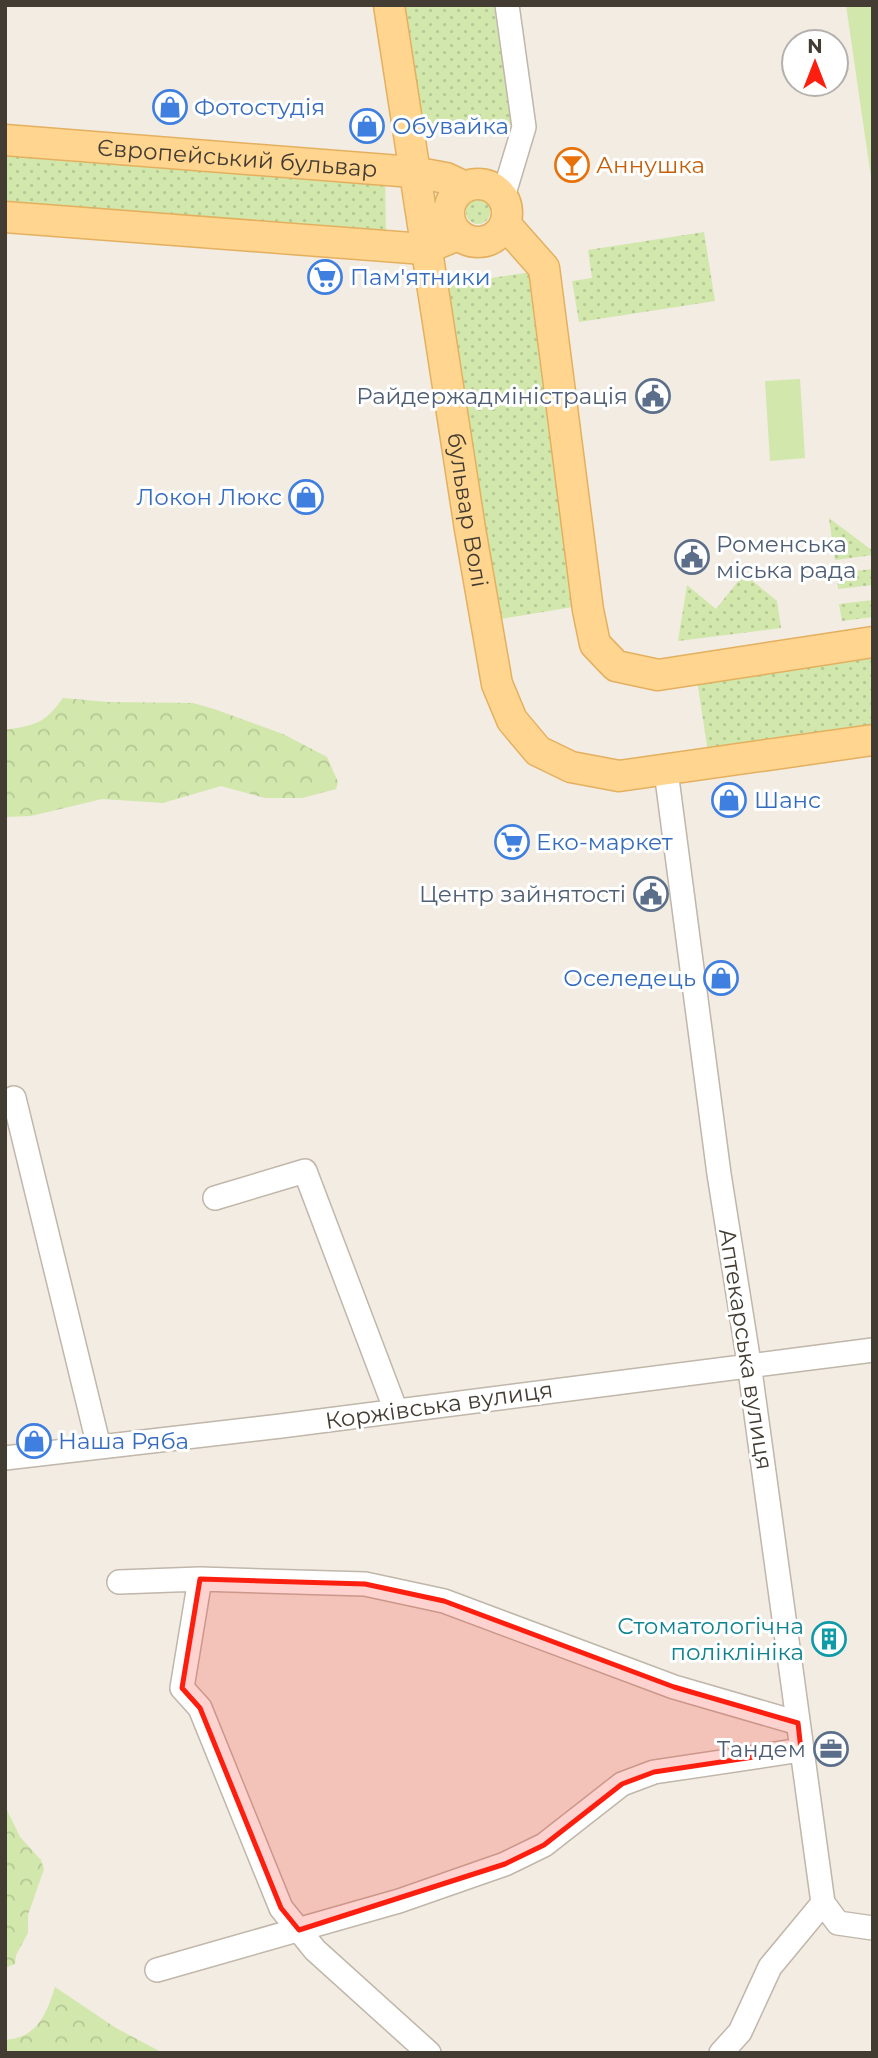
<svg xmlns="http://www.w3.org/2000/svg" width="878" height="2058" viewBox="0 0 878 2058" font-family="Montserrat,sans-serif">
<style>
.grass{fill:url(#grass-dots)}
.forest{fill:url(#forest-crowns)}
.garden{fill:#d1e7ab}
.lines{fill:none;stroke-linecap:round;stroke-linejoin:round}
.minor-casing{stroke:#c0b6a9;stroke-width:26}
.major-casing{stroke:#e4b05f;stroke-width:33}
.minor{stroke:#fff;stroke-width:23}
.major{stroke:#ffd58f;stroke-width:30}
.marked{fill:#fc1f10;fill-opacity:0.2;stroke:#fc1f10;stroke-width:5;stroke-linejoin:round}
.labels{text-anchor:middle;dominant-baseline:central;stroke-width:6;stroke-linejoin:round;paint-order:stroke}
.shop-label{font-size:23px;fill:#366cbe;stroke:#fff;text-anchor:start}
.street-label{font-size:23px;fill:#433c33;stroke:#fff}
.food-label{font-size:23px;fill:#c56008;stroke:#fff;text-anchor:start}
.service-label{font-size:23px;fill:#4e5e75;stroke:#fff;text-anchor:end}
.culture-label{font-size:23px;fill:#0d838f;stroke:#fff;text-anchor:end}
</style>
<defs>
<pattern id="grass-dots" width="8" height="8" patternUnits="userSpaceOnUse" patternTransform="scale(1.75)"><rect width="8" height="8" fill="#d1e7ab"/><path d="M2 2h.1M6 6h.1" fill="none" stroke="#b5c794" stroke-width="1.8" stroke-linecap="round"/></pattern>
<pattern id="forest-crowns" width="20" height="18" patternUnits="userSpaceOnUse" patternTransform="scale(1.75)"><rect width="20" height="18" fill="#d1e7ab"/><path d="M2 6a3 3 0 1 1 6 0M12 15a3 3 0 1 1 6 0" fill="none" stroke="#b5c794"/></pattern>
</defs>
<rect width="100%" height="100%" fill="#f2ece3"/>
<!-- grass -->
<path class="grass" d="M402 5H494L512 125 421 130Z
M5 149 385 177 386 235 5 205Z
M466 212a12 12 0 1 1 24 0a12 12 0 1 1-24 0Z
M704 232 715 301 579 322 572 281 592 278 588 250Z
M532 272 579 606 495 620 444 285Z
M829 518 873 551V555L835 560Z
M873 569V585L838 589 837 573Z
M744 574 777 601 781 628 678 641 687 585 716 609Z
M873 600V617L842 621 839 604Z
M873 654V734L709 759 697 680Z"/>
<!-- forest -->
<path class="forest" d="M63 698 108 702 193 703 214 709 283 734 327 757 338 782 336 789 302 798H265L221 786 163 803 102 799 31 816 5 817V730C36 725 44 724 63 698Z
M5 1806 20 1837 41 1860 44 1869 28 1915V1933L16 1955 15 1964 5 1968Z
M55 1987 116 2028 163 2053H5V2040C38 2037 46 2015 55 1987Z"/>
<!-- garden -->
<path class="garden" d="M846 5H873V191Z
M800 379 805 458 770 461 765 381Z"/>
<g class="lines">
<!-- minor casing -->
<g class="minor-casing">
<path id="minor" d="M503 197 524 127 507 5
M666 771 719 1174 749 1363 823 1903 838 1923 873 1928
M14 1098 99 1447
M215 1198 305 1171 396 1411
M5 1458 281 1426 873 1350
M200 1579 182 1688 200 1708 281 1908 315 1950 429 2053
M119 1582 200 1579 365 1584 444 1601 674 1687 798 1723
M157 1970 399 1901 505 1864 544 1845 622 1784 654 1772 801 1750
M721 2053 740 2032 770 1967 823 1903"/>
</g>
<!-- major casing -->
<g class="major-casing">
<g id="major">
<path id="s1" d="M389 5 470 529 497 684 512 720 538 751 571 767 619 776 873 740"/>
<path id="s2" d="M5 140 413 172 446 178 465 187"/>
<circle cx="478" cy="213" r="29"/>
<path d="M5 217 424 249 458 235"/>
<path d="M505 224 544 268 588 610 595 644 616 666 658 675 873 642"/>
</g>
</g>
<!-- minor -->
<use href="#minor" class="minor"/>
<!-- major -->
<use href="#major" class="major"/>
</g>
<!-- marked area -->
<path class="marked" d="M200 1579 365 1584 444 1601 674 1687 798 1723 801 1750 654 1772 622 1784 544 1845 505 1864 299 1930 281 1908 200 1708 182 1688Z"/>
<!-- icons -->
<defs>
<g id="shop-ring" transform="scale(1.75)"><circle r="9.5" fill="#fff" stroke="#3f7fe0" stroke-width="1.5"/><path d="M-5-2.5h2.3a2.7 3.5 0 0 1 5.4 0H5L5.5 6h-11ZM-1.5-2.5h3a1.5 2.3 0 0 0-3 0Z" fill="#3f7fe0"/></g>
<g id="bar-ring" transform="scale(1.75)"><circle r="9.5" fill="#fff" stroke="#e8710a" stroke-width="1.5"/><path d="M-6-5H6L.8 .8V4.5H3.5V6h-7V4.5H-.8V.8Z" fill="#e8710a"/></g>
<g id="supermarket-ring" transform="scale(1.75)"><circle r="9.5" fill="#fff" stroke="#3f7fe0" stroke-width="1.5"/><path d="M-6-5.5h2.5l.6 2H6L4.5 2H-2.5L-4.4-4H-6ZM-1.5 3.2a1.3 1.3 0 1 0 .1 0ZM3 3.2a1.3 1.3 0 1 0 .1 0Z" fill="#3f7fe0"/></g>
<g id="civic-ring" transform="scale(1.75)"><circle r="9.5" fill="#fff" stroke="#5c6f8a" stroke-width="1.5"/><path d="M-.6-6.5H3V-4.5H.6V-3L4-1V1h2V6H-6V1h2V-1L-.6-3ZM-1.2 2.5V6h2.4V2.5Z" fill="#5c6f8a"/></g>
<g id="building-ring" transform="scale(1.75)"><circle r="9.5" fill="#fff" stroke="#0f9aa8" stroke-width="1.5"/><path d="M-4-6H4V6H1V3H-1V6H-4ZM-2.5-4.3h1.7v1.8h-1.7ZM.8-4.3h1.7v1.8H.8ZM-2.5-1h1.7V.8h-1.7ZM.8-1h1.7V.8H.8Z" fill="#0f9aa8"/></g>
<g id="office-ring" transform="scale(1.75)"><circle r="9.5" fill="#fff" stroke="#5c6f8a" stroke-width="1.5"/><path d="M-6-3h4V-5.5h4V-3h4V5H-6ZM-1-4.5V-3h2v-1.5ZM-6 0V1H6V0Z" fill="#5c6f8a"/></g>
</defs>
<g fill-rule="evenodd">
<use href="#shop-ring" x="170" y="107"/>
<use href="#shop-ring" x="367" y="126"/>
<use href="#bar-ring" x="572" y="165"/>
<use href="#supermarket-ring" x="325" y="277"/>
<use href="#civic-ring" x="653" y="396"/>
<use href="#shop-ring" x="306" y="497"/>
<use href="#civic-ring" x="692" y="557"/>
<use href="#shop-ring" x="729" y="800"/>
<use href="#supermarket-ring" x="512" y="842"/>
<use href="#civic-ring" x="651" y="894"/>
<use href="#shop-ring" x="721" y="978"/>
<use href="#shop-ring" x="34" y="1441"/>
<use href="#building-ring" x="829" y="1639"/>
<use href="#office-ring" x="831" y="1749"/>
</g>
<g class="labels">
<!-- shop labels -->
<g class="shop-label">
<text x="194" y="107">Фотостудія</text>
<text x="392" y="126">Обувайка</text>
<text x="350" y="277">Пам'ятники</text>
<text x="282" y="497" text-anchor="end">Локон Люкс</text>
<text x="754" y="800">Шанс</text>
<text x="536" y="842">Еко-маркет</text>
<text x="696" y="978" text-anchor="end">Оселедець</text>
<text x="58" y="1441">Наша Ряба</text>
</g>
<!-- street labels -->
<g class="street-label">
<text stroke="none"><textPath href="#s2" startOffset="233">Європейський бульвар</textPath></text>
<text stroke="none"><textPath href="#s1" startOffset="511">бульвар Волі</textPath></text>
<text transform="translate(746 1349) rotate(81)">Аптекарська вулиця</text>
<text transform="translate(439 1405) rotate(-8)">Коржівська вулиця</text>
</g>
<!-- food labels -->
<g class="food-label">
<text x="596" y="165">Аннушка</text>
</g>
<!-- service labels -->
<g class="service-label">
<text x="628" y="396">Райдержадміністрація</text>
<text x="716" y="544" text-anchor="start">Роменська<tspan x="716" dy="26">міська рада</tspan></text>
<text x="626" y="894">Центр зайнятості</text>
<text x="806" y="1749">Тандем</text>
</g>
<!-- culture labels -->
<g class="culture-label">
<text x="804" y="1626">Стоматологічна<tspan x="804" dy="26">поліклініка</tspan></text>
</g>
</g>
<!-- border -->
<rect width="878" height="2058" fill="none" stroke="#433c33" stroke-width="14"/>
<!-- north arrow -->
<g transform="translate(815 63)"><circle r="33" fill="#ffffff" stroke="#b4b1ad" stroke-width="2"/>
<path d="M0-5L12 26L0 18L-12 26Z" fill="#fc1f10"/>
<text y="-10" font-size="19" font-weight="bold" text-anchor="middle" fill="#433c33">N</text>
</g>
</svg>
